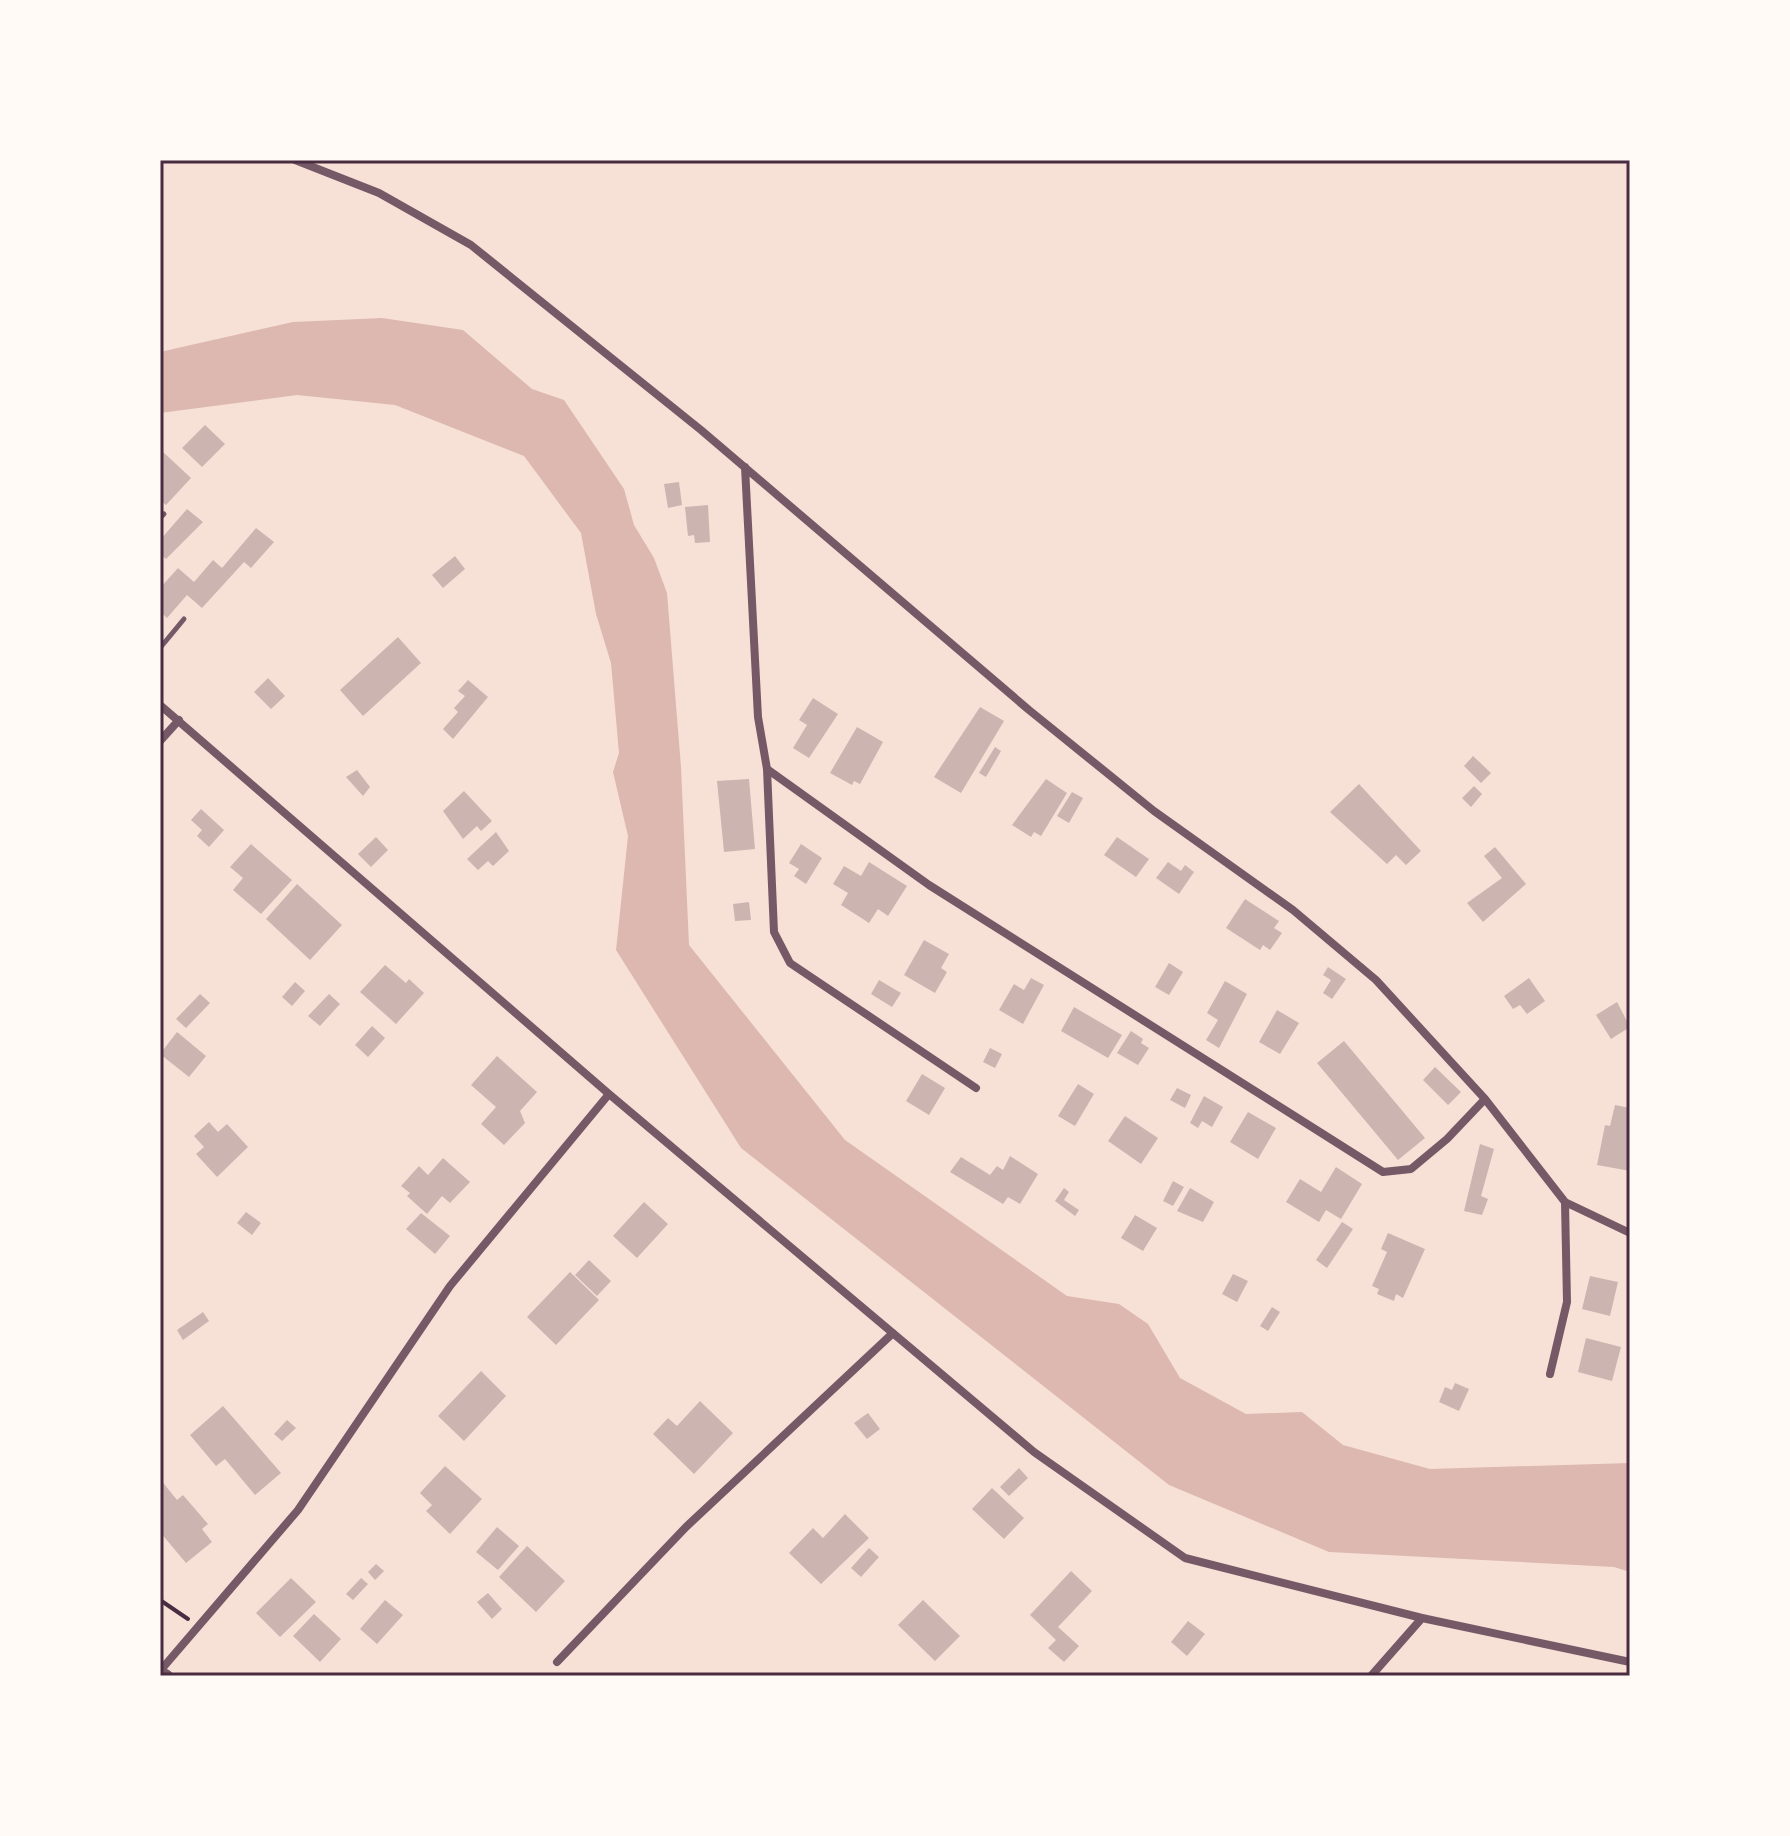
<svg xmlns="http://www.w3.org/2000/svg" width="1790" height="1836" viewBox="0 0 1790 1836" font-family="'Sofia Sans Condensed',sans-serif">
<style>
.water{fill:#dcb8b0}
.building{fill:#ccb4b1}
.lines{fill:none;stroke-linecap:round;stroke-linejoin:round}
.path{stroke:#4a2c40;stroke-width:4}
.service{stroke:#755966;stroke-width:5}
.minor{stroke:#755966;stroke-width:8}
.tertiary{stroke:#755966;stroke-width:12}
.neatline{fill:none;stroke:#4a2c40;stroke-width:3}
</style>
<rect width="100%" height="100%" fill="#f7e1d7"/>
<!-- water -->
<path class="water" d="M382 318 463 330 532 389 564 400 624 489 634 525 654 558 667 593 681 767 689 945 845 1140 1067 1296 1119 1304 1148 1324 1180 1378 1246 1414 1302 1412 1343 1445 1430 1469 1630 1463V1572L1614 1567 1329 1552 1169 1485 741 1148 616 950 628 836 613 772 619 753 611 663 596 614 581 533 524 456 395 405 297 395 160 413V352L293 322Z"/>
<!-- building -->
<path class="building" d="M205 425 225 444 202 467 182 448Z
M162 451 191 478 166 505 160 500Z
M679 482 682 505 668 508 664 484Z
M708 505 710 542 695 543 694 535 688 536 685 507Z
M187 509 203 522 166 559 160 554V540Z
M256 528 274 542 251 568 244 562 202 608 187 595 167 618 160 611V588L178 568 194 582 213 560 222 568Z
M455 556 465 569 443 588 432 575Z
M398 637 421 663 363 716 340 690Z
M268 678 285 696 271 709 254 692Z
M468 680 488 697 453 739 443 729 458 712 454 708 465 696 458 691Z
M813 698 838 714 809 758 793 748 807 725 799 720Z
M980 707 1004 721 961 793 934 777Z
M857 727 883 742 860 784 854 781 852 785 830 773Z
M995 747 1001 751 986 777 979 773Z
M1473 756 1491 773 1481 783 1464 766Z
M357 770 370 787 363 796 346 777Z
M749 779 755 849 724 852 717 781Z
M1046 779 1067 793 1041 836 1034 832 1031 837 1012 825Z
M1359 784 1421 851 1406 865 1396 855 1387 864 1330 812Z
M1474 786 1482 794 1471 807 1462 798Z
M464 791 492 821 481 831 477 826 463 839 443 811Z
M1072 792 1083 798 1069 823 1057 816Z
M201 809 224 830 209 847 197 836 202 830 191 820Z
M496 832 509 851 493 866 488 861 478 870 467 859Z
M376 837 388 850 371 867 358 854Z
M1117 837 1149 859 1136 877 1104 855Z
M251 844 292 880 261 914 233 890 243 878 230 867Z
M801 844 822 858 806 884 794 876 799 869 789 863Z
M1495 847 1526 884 1483 922 1467 903 1502 878 1484 856Z
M869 862 907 886 888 916 878 909 869 923 841 905 848 893 833 884 844 866 861 876Z
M1168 862 1181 871 1185 865 1194 872 1179 894 1156 878Z
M297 884 342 925 310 960 266 919Z
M1245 899 1279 921 1274 928 1282 933 1270 950 1263 945 1260 950 1226 928Z
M749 902 751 920 735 921 733 904Z
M924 940 949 954 941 968 947 972 935 993 904 975Z
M1169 963 1183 972 1169 995 1155 987Z
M385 965 406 983 409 979 424 993 396 1024 360 992Z
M1328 967 1346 979 1332 999 1323 993 1331 980 1323 975Z
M1031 978 1044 985 1023 1024 999 1010 1014 984 1024 990Z
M1529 978 1545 1001 1527 1014 1520 1005 1513 1009 1504 996Z
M879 980 901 993 892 1007 871 994Z
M1225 981 1247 994 1219 1048 1206 1040 1218 1020 1207 1013Z
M295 982 305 991 292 1006 282 997Z
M200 994 210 1003 186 1028 176 1019Z
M329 994 340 1004 320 1026 308 1016Z
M1617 1002 1630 1027 1611 1039 1596 1015Z
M1074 1007 1122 1035 1108 1058 1061 1031Z
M1277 1010 1299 1023 1280 1054 1259 1042Z
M372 1026 385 1038 368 1057 355 1045Z
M1131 1031 1143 1039 1141 1043 1149 1048 1138 1065 1117 1053Z
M177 1032 206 1056 189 1077 160 1054Z
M1344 1041 1425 1138 1398 1160 1317 1063Z
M990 1048 1002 1054 995 1068 983 1062Z
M497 1056 537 1092 520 1111 525 1123 504 1145 481 1124 496 1107 471 1085Z
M1435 1067 1461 1092 1448 1105 1423 1080Z
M922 1074 945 1088 929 1115 906 1101Z
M1078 1084 1094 1094 1075 1126 1058 1116Z
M1177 1088 1191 1095 1185 1108 1170 1100Z
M1204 1096 1223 1107 1212 1127 1202 1121 1198 1128 1190 1123Z
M1615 1105 1630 1108V1171L1597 1165 1605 1125 1610 1126Z
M1248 1112 1276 1128 1258 1159 1230 1142Z
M1125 1116 1158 1138 1141 1164 1108 1141Z
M209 1122 218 1132 227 1124 248 1147 217 1177 196 1154 204 1147 194 1136Z
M1480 1144 1494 1149 1481 1196 1488 1199 1482 1215 1464 1211Z
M1010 1156 1038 1174 1020 1204 1008 1197 1003 1204 950 1172 961 1157 990 1175 997 1166 1003 1170Z
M443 1158 470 1182 450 1203 442 1196 427 1214 407 1196 410 1193 401 1186 419 1166 428 1175Z
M1336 1167 1362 1184 1341 1219 1326 1210 1319 1222 1286 1202 1300 1179 1321 1192Z
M1173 1181 1184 1187 1173 1206 1163 1201Z
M1064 1188 1069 1192 1064 1200 1079 1210 1075 1216 1055 1201Z
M1190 1188 1214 1202 1203 1222 1177 1211Z
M644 1202 668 1224 637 1258 613 1236Z
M246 1212 261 1223 252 1235 237 1223Z
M421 1213 450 1236 435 1254 406 1229Z
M1135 1215 1157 1228 1143 1251 1121 1238Z
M1342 1222 1353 1229 1327 1268 1316 1260Z
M1388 1233 1425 1249 1403 1298 1396 1294 1394 1301 1377 1294 1379 1289 1372 1286 1387 1252 1381 1249Z
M589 1260 611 1281 597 1296 575 1275Z
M570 1272 599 1300 556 1345 527 1317Z
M1233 1274 1248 1281 1237 1302 1222 1294Z
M1590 1276 1618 1282 1610 1316 1582 1309Z
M1272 1307 1280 1312 1268 1331 1260 1326Z
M203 1312 209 1321 183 1340 177 1330Z
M1586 1338 1621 1347 1612 1381 1578 1372Z
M481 1371 506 1396 464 1441 438 1416Z
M1455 1383 1469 1389 1459 1411 1439 1402 1445 1387 1452 1390Z
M700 1401 733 1433 694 1474 653 1434 668 1418 677 1426Z
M223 1406 281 1473 255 1495 225 1459 216 1466 190 1435Z
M868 1413 880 1429 867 1439 854 1423Z
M287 1420 296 1428 282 1441 274 1434Z
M445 1466 482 1499 450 1534 426 1511 432 1505 420 1493Z
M1019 1468 1028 1478 1009 1496 1000 1487Z
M160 1479 177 1500 183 1495 208 1524 202 1529 212 1542 186 1563 160 1532Z
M992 1488 1024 1518 1004 1539 972 1509Z
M845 1514 869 1538 821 1584 789 1553 813 1528 823 1538Z
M497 1527 519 1546 498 1570 476 1552Z
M527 1546 565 1581 536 1612 499 1577Z
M869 1548 879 1557 861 1577 851 1568Z
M376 1564 384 1571 375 1580 368 1572Z
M1071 1571 1092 1591 1058 1627 1079 1646 1064 1662 1048 1648 1056 1640 1030 1615Z
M291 1578 316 1602 280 1637 256 1613Z
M361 1578 368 1584 353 1600 346 1594Z
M488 1593 502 1609 492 1619 477 1602Z
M385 1600 403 1615 377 1644 360 1629Z
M923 1600 960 1636 935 1661 898 1625Z
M314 1614 341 1639 320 1662 293 1636Z
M1188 1621 1205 1634 1187 1656 1171 1642Z"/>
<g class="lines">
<!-- path -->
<path class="path" d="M160 1600 188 1619"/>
<!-- service -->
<path class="service" d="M160 518 164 514
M160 648 184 619"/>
<!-- minor -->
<path class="minor" d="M295 160 379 193 471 245 701 430 1029 710 1154 811 1293 910 1376 980 1485 1099 1565 1202 1630 1233
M745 467 758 717 767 769 929 885 1383 1172 1411 1169 1447 1139 1485 1099
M160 705 609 1094 1034 1452 1185 1558 1422 1618 1630 1662
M160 741 179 720
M767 769 774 932 790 963 976 1088
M1550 1374 1567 1302 1565 1202
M557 1662 686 1527 893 1333
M160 1671 298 1510 450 1286 609 1094
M1371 1676 1422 1618"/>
<!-- tertiary -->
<path class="tertiary" d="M160 1672 167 1676"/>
</g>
<!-- border -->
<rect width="1790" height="1836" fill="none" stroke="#fffaf5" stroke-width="324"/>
<rect x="162" y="162" width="1466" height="1512" class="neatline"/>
</svg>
